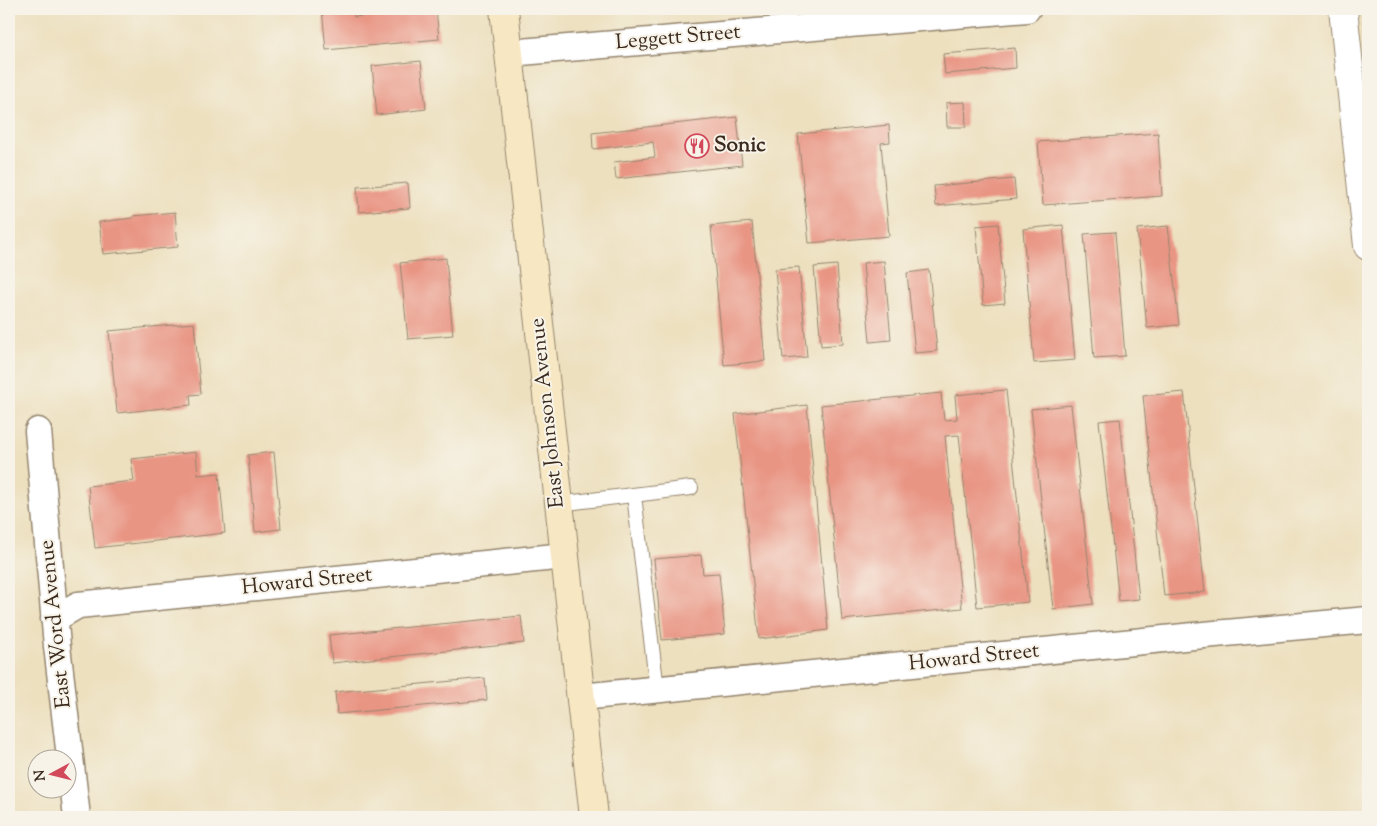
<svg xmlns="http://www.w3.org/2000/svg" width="1377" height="826" viewBox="0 0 1377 826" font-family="'Sorts Mill Goudy',serif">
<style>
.building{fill:#e99584}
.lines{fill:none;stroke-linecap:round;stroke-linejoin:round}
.service-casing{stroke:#94856e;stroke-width:16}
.minor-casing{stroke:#94856e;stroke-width:29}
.tertiary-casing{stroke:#94856e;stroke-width:30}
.secondary-casing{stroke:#94856e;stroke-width:30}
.service{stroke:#fff;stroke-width:14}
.minor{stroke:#fff;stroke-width:26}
.tertiary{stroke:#fff;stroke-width:28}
.secondary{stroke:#f7e8c3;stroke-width:28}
.labels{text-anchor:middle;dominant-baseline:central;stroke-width:4;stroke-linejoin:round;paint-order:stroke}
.street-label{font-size:21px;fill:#3b2a1e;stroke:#f7f3e8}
.poi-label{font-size:21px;font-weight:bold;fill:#3b2a1e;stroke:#f7f3e8;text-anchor:start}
</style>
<rect width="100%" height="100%" fill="#f7f3e8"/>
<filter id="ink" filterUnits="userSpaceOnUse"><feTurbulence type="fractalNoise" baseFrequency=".02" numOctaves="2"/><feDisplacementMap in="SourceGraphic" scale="10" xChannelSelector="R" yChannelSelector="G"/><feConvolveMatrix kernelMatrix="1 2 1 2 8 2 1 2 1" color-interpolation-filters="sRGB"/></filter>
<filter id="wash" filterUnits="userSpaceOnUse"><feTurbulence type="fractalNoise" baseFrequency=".0096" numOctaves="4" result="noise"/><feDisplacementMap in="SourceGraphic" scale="20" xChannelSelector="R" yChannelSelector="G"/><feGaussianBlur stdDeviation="1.12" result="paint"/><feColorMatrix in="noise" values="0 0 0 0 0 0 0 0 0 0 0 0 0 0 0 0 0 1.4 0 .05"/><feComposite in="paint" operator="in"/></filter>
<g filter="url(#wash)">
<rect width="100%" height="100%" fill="#ede0bf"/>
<g id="blocks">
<!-- building -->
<path class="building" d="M322 9H353L354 17 398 12V9H436L439 39 326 50Z
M1015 48 1016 68 945 74 943 54Z
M421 61 426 109 377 115 372 66Z
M965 102 966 127H947L946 103Z
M737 117 742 165 616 179 614 162 655 157 653 142 593 149 592 133Z
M889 125 890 142 881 143 889 236 809 243 798 134Z
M1158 133 1162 196 1043 205 1038 142Z
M1014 179 1016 199 936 206 934 186Z
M408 183 410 208 359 212 357 187Z
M175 212 178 247 103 254 99 222 133 218V216Z
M752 222 765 361 724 365 711 226Z
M998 224 1005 303 983 305 976 226Z
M1063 225 1075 360 1034 363 1023 229Z
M1168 226 1179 325 1147 328 1137 229Z
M1115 232 1125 356 1094 358 1084 234Z
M446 258 453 335 408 339 400 263Z
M884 261 891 340 870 342 863 263Z
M837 265 843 344 821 346 814 267Z
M799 267 807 357 783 359 775 269Z
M929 270 937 351 915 353 907 273Z
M194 323 201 394 190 395 191 405 117 413 109 331Z
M1006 390 1028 602 977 607 959 435 945 436 962 608 842 620 821 405 941 393 944 420 957 419 955 395Z
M1184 392 1205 592 1164 596 1143 396Z
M807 405 828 630 759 639 735 414Z
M1071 405 1093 604 1053 609 1031 409Z
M1120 419 1139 599 1119 601 1099 421Z
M196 452 198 475 219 473 225 533 95 548 88 486 134 481 131 459Z
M274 452 281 529 255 532 248 455Z
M701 555 703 574 719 573 725 634 662 640 654 559Z
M521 616 524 643 332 663 329 635Z
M485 678 487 700 337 714 335 692Z"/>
</g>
</g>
<g filter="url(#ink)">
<use href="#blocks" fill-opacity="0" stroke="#94856e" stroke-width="1"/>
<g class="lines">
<!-- service casing -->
<g class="service-casing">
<path id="service" d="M634 495 657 690
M558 504 691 488"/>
</g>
<!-- minor casing -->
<g class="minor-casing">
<path id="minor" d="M509 53 1027 9
M38 431 57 646 77 817
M54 619 78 605 565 556
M581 697 1204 635 1368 620"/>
</g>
<!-- tertiary casing -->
<g class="tertiary-casing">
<path id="tertiary" d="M1343 9 1368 246"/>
</g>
<!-- secondary casing -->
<g class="secondary-casing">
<path id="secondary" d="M504 9 594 817"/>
</g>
<!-- service -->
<use href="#service" class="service"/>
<!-- minor -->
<use href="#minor" class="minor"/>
<!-- tertiary -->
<use href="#tertiary" class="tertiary"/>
<!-- secondary -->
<use href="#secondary" class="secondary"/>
</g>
</g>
<!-- icons -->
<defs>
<g id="restaurant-ring" transform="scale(1.25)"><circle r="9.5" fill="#f7f3e8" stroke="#d1495b" stroke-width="1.5"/><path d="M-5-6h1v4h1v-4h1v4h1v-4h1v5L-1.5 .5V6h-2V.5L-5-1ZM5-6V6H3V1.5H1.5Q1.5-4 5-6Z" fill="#d1495b"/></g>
</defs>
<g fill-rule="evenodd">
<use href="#restaurant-ring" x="697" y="146"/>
</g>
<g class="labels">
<!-- street labels -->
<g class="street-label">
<text transform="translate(678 38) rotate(-5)">Leggett Street</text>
<text transform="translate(548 413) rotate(-96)">East Johnson Avenue</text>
<text transform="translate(307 582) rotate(-6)">Howard Street</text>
<text transform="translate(56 624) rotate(-96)">East Word Avenue</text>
<text transform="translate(974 658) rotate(-6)">Howard Street</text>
</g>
<!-- poi labels -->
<g class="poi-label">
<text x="714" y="146">Sonic</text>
</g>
</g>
<!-- margin -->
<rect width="1377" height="826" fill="none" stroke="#f7f3e8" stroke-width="30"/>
<!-- north arrow -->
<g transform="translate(52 774) rotate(263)"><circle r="24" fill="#f7f3e8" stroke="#aca397"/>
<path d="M0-4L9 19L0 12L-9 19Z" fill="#d1495b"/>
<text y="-8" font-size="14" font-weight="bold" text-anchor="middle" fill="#3b2a1e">N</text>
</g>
</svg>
